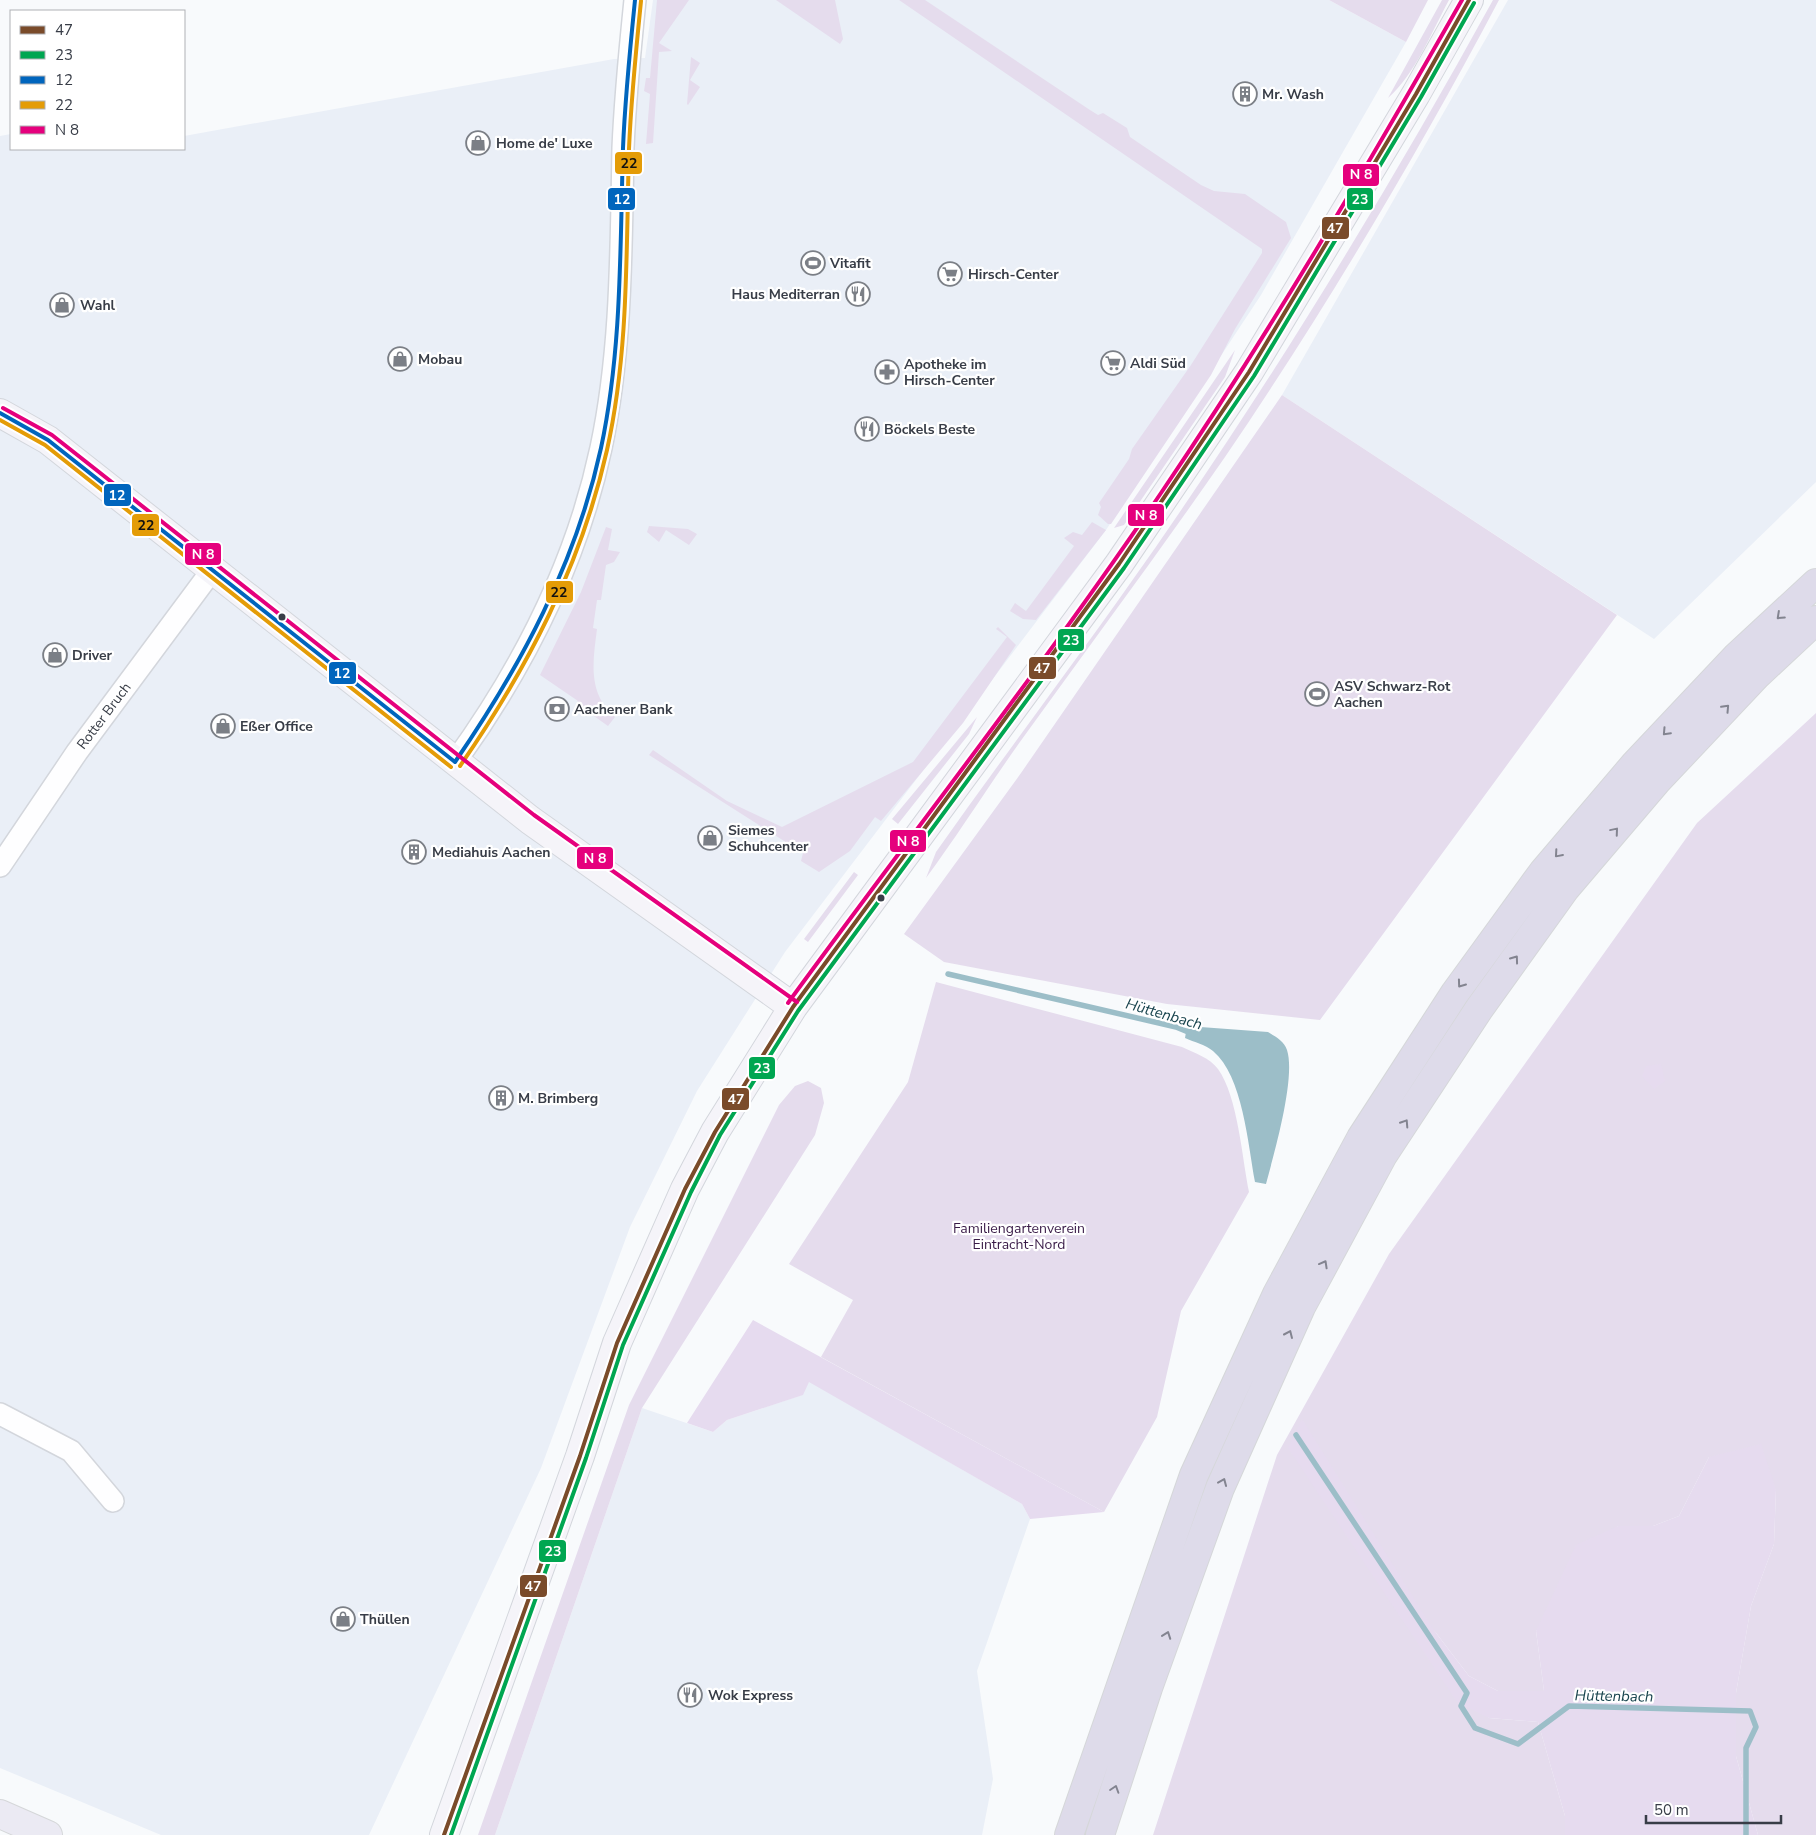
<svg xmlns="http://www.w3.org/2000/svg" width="1816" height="1835" viewBox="0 0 1816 1835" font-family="'Nunito Sans',sans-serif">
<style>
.built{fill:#eaeff7}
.green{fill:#e5dced}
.forest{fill:#e6dbef}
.water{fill:#9cbec8}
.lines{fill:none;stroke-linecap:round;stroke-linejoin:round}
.stream{stroke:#9cbec8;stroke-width:5.5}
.street-casing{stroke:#d3d6dc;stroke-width:24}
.secondary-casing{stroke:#d3d6dc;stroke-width:30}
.primary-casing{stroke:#d5d7d9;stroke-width:30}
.highway-casing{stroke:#d5d7d9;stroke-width:30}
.street{stroke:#fefeff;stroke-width:21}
.secondary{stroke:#f5f4f9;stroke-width:28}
.primary{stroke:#ebeaf3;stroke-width:28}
.highway{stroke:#dedbea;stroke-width:28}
.bus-1-casing{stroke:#fff;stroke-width:8}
.bus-2-casing{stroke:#fff;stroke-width:8}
.bus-3-casing{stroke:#fff;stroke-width:8}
.bus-4-casing{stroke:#fff;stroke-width:8}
.bus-5-casing{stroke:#fff;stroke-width:8}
.bus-1{stroke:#7a4b2a;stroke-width:4}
.bus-2{stroke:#00a651;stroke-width:4}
.bus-3{stroke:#0065bd;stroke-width:4}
.bus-4{stroke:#e49c07;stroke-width:4}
.bus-5{stroke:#e5007d;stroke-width:4}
.oneway{stroke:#838490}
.bus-dot{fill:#383d47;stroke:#fff;stroke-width:2}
.labels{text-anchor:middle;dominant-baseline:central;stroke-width:4.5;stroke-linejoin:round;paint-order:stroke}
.poi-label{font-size:14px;font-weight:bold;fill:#383d47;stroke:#fff;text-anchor:start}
.street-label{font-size:14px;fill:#383d47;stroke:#fff}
.park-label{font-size:14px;fill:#3a1c48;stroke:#fff}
.water-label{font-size:15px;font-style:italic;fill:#19444e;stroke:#fff}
.line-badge{stroke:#fff;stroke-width:2}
.badge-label{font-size:14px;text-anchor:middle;font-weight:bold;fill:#fff}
.pale-badge-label{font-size:14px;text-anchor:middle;font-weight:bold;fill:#111}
</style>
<rect width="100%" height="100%" fill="#f8fafc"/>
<!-- built -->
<path class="built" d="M653 0H1329L1406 42 1261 295 1106 530 785 952 697 1091 630 1227 541 1468 369 1835H161L0 1768V136L11 134V149H184V136L614 59 645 58Z
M1508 0H1816V482L1654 639 1282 395Z
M809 1381 1022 1504 1030 1519 977 1671 993 1779 982 1835H495L642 1408 713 1432 727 1420 802 1395Z"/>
<!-- green -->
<path class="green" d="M657 0H689L659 43 672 51 659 52 653 143 646 144 650 94 644 91 646 78H650Z
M776 0H835L843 39 840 44Z
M899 0H925L1090 110 1098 115 1103 113 1127 128 1130 137 1201 185 1214 191 1245 194 1286 222 1291 238 1235 329 1211 375 1111 524H1108L1098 515 1101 507 1099 503 1129 459 1132 449 1191 365 1262 253V249Z
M1329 0H1428L1406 42Z
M1442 0H1449C1431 33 1416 73 1388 98Z
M1493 0H1499C1416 157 1325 310 1225 457 1160 551 1092 642 1025 735 991 782 960 832 926 878L936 852C1015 740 1098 632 1175 519 1290 351 1395 178 1493 0Z
M691 57 700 63 690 80 700 87 688 105 687 104Z
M1235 350 1225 377 1124 525 1114 528Z
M1282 395 1617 615 1320 1020 1167 1004 944 962 904 934 1021 773Z
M1092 522 1106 530 1036 620 1023 619 1010 611 1015 603 1026 611 1074 546 1064 538 1073 532 1082 535Z
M649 526 688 529 697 534 689 545 666 530 659 542 647 532Z
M606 527 612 529 608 550 620 552 614 562 606 565 601 600H597L593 628 597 629C593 661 587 693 615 717L608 726 577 704 578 701 540 675 581 592Z
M998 627 1016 645 963 723 881 821 875 817 850 851 819 872 801 861 803 853 649 755 653 750 727 801 782 827 913 762 1007 637 996 629Z
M1816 713V1835H1758L1736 1756V1693L1751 1606 1774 1544 1776 1490 1709 1457 1679 1516 1653 1526H1618L1536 1631 1544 1691H1498L1469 1676 1433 1629 1302 1420 1489 1718 1538 1722 1565 1816V1835H1153L1277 1455 1389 1254 1697 823Z
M977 717 969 734 898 824 892 819Z
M854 872 858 875 808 942 804 939Z
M936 982 1182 1047C1195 1053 1210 1058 1218 1069 1238 1097 1242 1158 1249 1192L1181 1311 1157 1417 1104 1512 821 1357 853 1300 789 1264 908 1082Z
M808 1081 821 1088 824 1103 815 1135 642 1408 495 1835H478L629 1405 779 1105 795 1086Z"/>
<!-- forest -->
<path class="forest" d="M1661 1064 1665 1081 1654 1089 1642 1076 1646 1066Z
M753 1320 1104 1512 1030 1519 1022 1504 809 1382 803 1395 727 1420 713 1432 687 1423Z
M1302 1419 1433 1629 1469 1676 1498 1691H1544L1536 1631 1576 1545 1618 1526H1653L1679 1516 1709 1457 1761 1444 1776 1490 1774 1544 1751 1606 1736 1693V1756L1758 1835H1565V1816L1538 1722 1489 1718 1457 1702 1288 1448Z"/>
<!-- water -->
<path class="water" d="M1187 1026 1268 1032C1276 1037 1284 1041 1287 1050 1296 1078 1274 1154 1266 1184L1255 1182C1248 1145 1243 1076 1213 1051 1206 1045 1194 1042 1185 1038Z"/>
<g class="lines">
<!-- stream -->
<path class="stream" d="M948 974 1176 1027 1193 1034
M1296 1435 1467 1693 1461 1706 1475 1728 1518 1744 1569 1706 1750 1711 1756 1727 1746 1748V1835"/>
<!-- street casing -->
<g class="street-casing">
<path id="street" d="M455 762C523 668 577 561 601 448 622 350 621 247 623 148 625 99 630 49 635 0
M0 866 77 752 213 569
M0 1414 71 1451 113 1501"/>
</g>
<!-- secondary casing -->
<g class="secondary-casing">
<path id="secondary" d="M0 413 48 440 530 820 793 1007
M444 1835 580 1456 617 1343 685 1189 715 1132 793 1007 1119 564 1249 372 1416 94 1469 0"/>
</g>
<!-- primary casing -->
<g class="primary-casing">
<path id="primary" d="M0 1814 48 1835"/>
</g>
<!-- highway casing -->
<g class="highway-casing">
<path id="highway" d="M1069 1835 1194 1475 1277 1294 1361 1138 1455 993 1543 872 1635 764 1736 657 1816 583
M1100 1835 1148 1688 1220 1488 1301 1307 1383 1155 1479 1009 1565 889 1657 781 1757 675 1816 620"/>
</g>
<!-- street -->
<use href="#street" class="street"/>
<!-- secondary -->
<use href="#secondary" class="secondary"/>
<!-- primary -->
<use href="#primary" class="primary"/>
<!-- highway -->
<use href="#highway" class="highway"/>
<!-- bus-1 casing -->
<g class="bus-1-casing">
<path id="bus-1" d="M444 1835 580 1456 617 1343 685 1189 715 1132 793 1007 1119 564 1249 372 1416 94 1469 0"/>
</g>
<!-- bus-2 casing -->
<g class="bus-2-casing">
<path id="bus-2" d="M451 1835 586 1458 623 1345 691 1192 720 1135 798 1011 1124 568 1254 376 1421 97 1474 3"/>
</g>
<!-- bus-3 casing -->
<g class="bus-3-casing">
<path id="bus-3" d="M0 413 48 440 455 762
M455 762C521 666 576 563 601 448 622 349 620 248 623 148 625 99 630 49 635 0"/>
</g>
<!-- bus-4 casing -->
<g class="bus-4-casing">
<path id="bus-4" d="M0 420 45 445 451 767
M460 766C527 669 581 566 607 450 629 351 626 250 629 149 631 100 636 50 641 1"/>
</g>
<!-- bus-5 casing -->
<g class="bus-5-casing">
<path id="bus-5" d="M3 408 52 435 534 815 797 1002
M788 1003C912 833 1043 667 1161 493 1269 334 1367 167 1462 0"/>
</g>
<!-- bus-1 -->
<use href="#bus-1" class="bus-1"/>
<!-- bus-2 -->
<use href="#bus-2" class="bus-2"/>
<!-- bus-3 -->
<use href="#bus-3" class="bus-3"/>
<!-- bus-4 -->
<use href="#bus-4" class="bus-4"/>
<!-- bus-5 -->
<use href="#bus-5" class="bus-5"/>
</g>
<!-- one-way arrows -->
<defs><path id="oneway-chevron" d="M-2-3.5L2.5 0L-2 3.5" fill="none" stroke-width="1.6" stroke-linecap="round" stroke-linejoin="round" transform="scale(1.25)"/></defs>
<g class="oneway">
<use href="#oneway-chevron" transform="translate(1780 616) rotate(137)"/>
<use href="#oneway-chevron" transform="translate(1726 708) rotate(-47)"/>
<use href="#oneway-chevron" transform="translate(1666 732) rotate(133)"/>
<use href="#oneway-chevron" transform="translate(1615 831) rotate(-50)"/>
<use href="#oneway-chevron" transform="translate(1558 854) rotate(131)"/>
<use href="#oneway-chevron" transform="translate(1515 959) rotate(-54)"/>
<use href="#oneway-chevron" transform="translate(1461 984) rotate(126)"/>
<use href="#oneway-chevron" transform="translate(1405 1123) rotate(-57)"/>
<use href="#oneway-chevron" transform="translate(1324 1264) rotate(-61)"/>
<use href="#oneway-chevron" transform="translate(1289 1334) rotate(-66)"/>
<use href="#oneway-chevron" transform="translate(1223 1482) rotate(-67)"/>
<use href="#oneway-chevron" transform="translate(1167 1635) rotate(-70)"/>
<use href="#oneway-chevron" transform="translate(1115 1789) rotate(-72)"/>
</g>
<!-- icons -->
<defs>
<g id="building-ring" transform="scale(1.25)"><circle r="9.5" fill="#fff" stroke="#7b7f86" stroke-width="1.5"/><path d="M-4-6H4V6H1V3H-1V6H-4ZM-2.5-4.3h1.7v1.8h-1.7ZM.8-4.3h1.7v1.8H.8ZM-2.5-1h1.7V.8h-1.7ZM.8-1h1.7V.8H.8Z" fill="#7b7f86"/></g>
<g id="shop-ring" transform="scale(1.25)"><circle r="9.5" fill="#fff" stroke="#7b7f86" stroke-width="1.5"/><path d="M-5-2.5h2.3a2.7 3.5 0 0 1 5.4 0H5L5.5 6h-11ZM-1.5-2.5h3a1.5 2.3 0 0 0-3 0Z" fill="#7b7f86"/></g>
<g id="stadium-ring" transform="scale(1.25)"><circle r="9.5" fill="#fff" stroke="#7b7f86" stroke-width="1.5"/><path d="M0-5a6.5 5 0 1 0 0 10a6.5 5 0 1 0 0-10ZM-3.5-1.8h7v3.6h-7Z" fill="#7b7f86"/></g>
<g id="supermarket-ring" transform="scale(1.25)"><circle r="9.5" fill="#fff" stroke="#7b7f86" stroke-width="1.5"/><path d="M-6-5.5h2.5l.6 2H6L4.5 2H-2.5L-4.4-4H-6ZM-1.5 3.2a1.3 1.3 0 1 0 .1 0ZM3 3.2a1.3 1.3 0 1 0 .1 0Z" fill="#7b7f86"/></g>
<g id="restaurant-ring" transform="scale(1.25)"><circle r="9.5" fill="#fff" stroke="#7b7f86" stroke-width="1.5"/><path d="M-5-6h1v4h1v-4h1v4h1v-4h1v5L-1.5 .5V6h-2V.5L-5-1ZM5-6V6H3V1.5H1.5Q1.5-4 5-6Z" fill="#7b7f86"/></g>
<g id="pharmacy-ring" transform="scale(1.25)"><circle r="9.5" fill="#fff" stroke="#7b7f86" stroke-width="1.5"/><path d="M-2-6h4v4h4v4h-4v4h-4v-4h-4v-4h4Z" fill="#7b7f86"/></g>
<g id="bank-ring" transform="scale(1.25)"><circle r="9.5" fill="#fff" stroke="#7b7f86" stroke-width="1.5"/><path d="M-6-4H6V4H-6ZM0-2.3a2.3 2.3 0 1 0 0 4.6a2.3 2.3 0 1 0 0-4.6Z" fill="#7b7f86"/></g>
</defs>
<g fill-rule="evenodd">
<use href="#building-ring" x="1245" y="94"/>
<use href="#shop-ring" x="478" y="143"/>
<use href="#stadium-ring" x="813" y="263"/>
<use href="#supermarket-ring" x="950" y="274"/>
<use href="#restaurant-ring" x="858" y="294"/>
<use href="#shop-ring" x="62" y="305"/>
<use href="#shop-ring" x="400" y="359"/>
<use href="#supermarket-ring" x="1113" y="363"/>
<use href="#pharmacy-ring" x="887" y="372"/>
<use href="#restaurant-ring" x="867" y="429"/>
<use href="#shop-ring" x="55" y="655"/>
<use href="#stadium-ring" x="1317" y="694"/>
<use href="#bank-ring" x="557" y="709"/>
<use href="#shop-ring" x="223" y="726"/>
<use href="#shop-ring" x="710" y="838"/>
<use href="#building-ring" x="414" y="852"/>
<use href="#building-ring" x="501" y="1098"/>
<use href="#shop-ring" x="343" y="1619"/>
<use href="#restaurant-ring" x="690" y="1695"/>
</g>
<!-- markers -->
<g class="bus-dot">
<circle cx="282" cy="617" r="4.5"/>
<circle cx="881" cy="898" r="4.5"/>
</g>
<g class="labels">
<!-- poi labels -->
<g class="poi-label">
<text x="1262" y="94">Mr. Wash</text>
<text x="496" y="143">Home de' Luxe</text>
<text x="830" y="263">Vitafit</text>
<text x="968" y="274">Hirsch-Center</text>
<text x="840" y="294" text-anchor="end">Haus Mediterran</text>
<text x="80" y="305">Wahl</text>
<text x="418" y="359">Mobau</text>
<text x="1130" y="363">Aldi Süd</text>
<text x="904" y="364">Apotheke im<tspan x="904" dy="16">Hirsch-Center</tspan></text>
<text x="884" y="429">Böckels Beste</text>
<text x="72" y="655">Driver</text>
<text x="1334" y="686">ASV Schwarz-Rot<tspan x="1334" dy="16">Aachen</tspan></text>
<text x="574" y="709">Aachener Bank</text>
<text x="240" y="726">Eßer Office</text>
<text x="728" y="830">Siemes<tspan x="728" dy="16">Schuhcenter</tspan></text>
<text x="432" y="852">Mediahuis Aachen</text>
<text x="518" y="1098">M. Brimberg</text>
<text x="360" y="1619">Thüllen</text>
<text x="708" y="1695">Wok Express</text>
</g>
<!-- street labels -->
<g class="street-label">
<text transform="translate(104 716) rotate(-53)">Rotter Bruch</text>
</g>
<!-- park labels -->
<g class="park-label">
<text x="1019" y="1228">Familiengartenverein<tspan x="1019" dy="16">Eintracht-Nord</tspan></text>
</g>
<!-- water labels -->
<g class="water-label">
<text transform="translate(1164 1014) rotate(16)">Hüttenbach</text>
<text transform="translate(1614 1696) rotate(1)">Hüttenbach</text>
</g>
</g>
<g class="line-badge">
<rect x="614" y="151" width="29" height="24" rx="5" fill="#e49c07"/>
<rect x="1342" y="163" width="38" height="24" rx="5" fill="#e5007d"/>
<rect x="1346" y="187" width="28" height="24" rx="5" fill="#00a651"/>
<rect x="607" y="187" width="29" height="24" rx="5" fill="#0065bd"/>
<rect x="1321" y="216" width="29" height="24" rx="5" fill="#7a4b2a"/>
<rect x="103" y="483" width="29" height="24" rx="5" fill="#0065bd"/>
<rect x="1127" y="503" width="38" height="24" rx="5" fill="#e5007d"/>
<rect x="131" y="513" width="29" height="24" rx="5" fill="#e49c07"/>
<rect x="184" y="542" width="38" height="24" rx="5" fill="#e5007d"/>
<rect x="545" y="580" width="29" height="24" rx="5" fill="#e49c07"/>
<rect x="1057" y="628" width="28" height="24" rx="5" fill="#00a651"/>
<rect x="1028" y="656" width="29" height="24" rx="5" fill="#7a4b2a"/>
<rect x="328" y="661" width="29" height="24" rx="5" fill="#0065bd"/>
<rect x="889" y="829" width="38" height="24" rx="5" fill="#e5007d"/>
<rect x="576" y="846" width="38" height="24" rx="5" fill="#e5007d"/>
<rect x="748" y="1056" width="28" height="24" rx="5" fill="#00a651"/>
<rect x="721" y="1087" width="29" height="24" rx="5" fill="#7a4b2a"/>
<rect x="538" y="1539" width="29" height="24" rx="5" fill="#00a651"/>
<rect x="519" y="1574" width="29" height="24" rx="5" fill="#7a4b2a"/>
</g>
<g class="badge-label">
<text x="1361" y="179">N 8</text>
<text x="1360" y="204">23</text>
<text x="622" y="204">12</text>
<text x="1335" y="233">47</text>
<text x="117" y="500">12</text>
<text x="1146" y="520">N 8</text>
<text x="203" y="559">N 8</text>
<text x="1071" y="645">23</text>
<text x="1042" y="673">47</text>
<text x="342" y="678">12</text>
<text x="908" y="846">N 8</text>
<text x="595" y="863">N 8</text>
<text x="762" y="1073">23</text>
<text x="736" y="1104">47</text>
<text x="553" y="1556">23</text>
<text x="533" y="1591">47</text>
</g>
<g class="pale-badge-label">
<text x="629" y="168">22</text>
<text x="146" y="530">22</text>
<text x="559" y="597">22</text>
</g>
<!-- legend -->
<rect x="10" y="10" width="175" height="140" fill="#ffffff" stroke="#afb1b5"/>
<rect x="20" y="26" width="25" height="8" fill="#7a4b2a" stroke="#afb1b5"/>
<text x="55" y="35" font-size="15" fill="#383d47">47</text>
<rect x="20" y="51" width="25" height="8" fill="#00a651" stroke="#afb1b5"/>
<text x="55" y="60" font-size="15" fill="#383d47">23</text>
<rect x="20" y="76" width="25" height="8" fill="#0065bd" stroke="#afb1b5"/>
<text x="55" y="85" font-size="15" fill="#383d47">12</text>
<rect x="20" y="101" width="25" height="8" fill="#e49c07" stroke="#afb1b5"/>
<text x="55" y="110" font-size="15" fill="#383d47">22</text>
<rect x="20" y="126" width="25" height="8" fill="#e5007d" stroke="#afb1b5"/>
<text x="55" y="135" font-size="15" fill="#383d47">N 8</text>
<!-- scale -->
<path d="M1646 1815v8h135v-8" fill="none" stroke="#383d47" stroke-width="2.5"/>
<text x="1654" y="1815" font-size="15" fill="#383d47" stroke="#ffffff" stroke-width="4" paint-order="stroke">50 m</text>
</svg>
